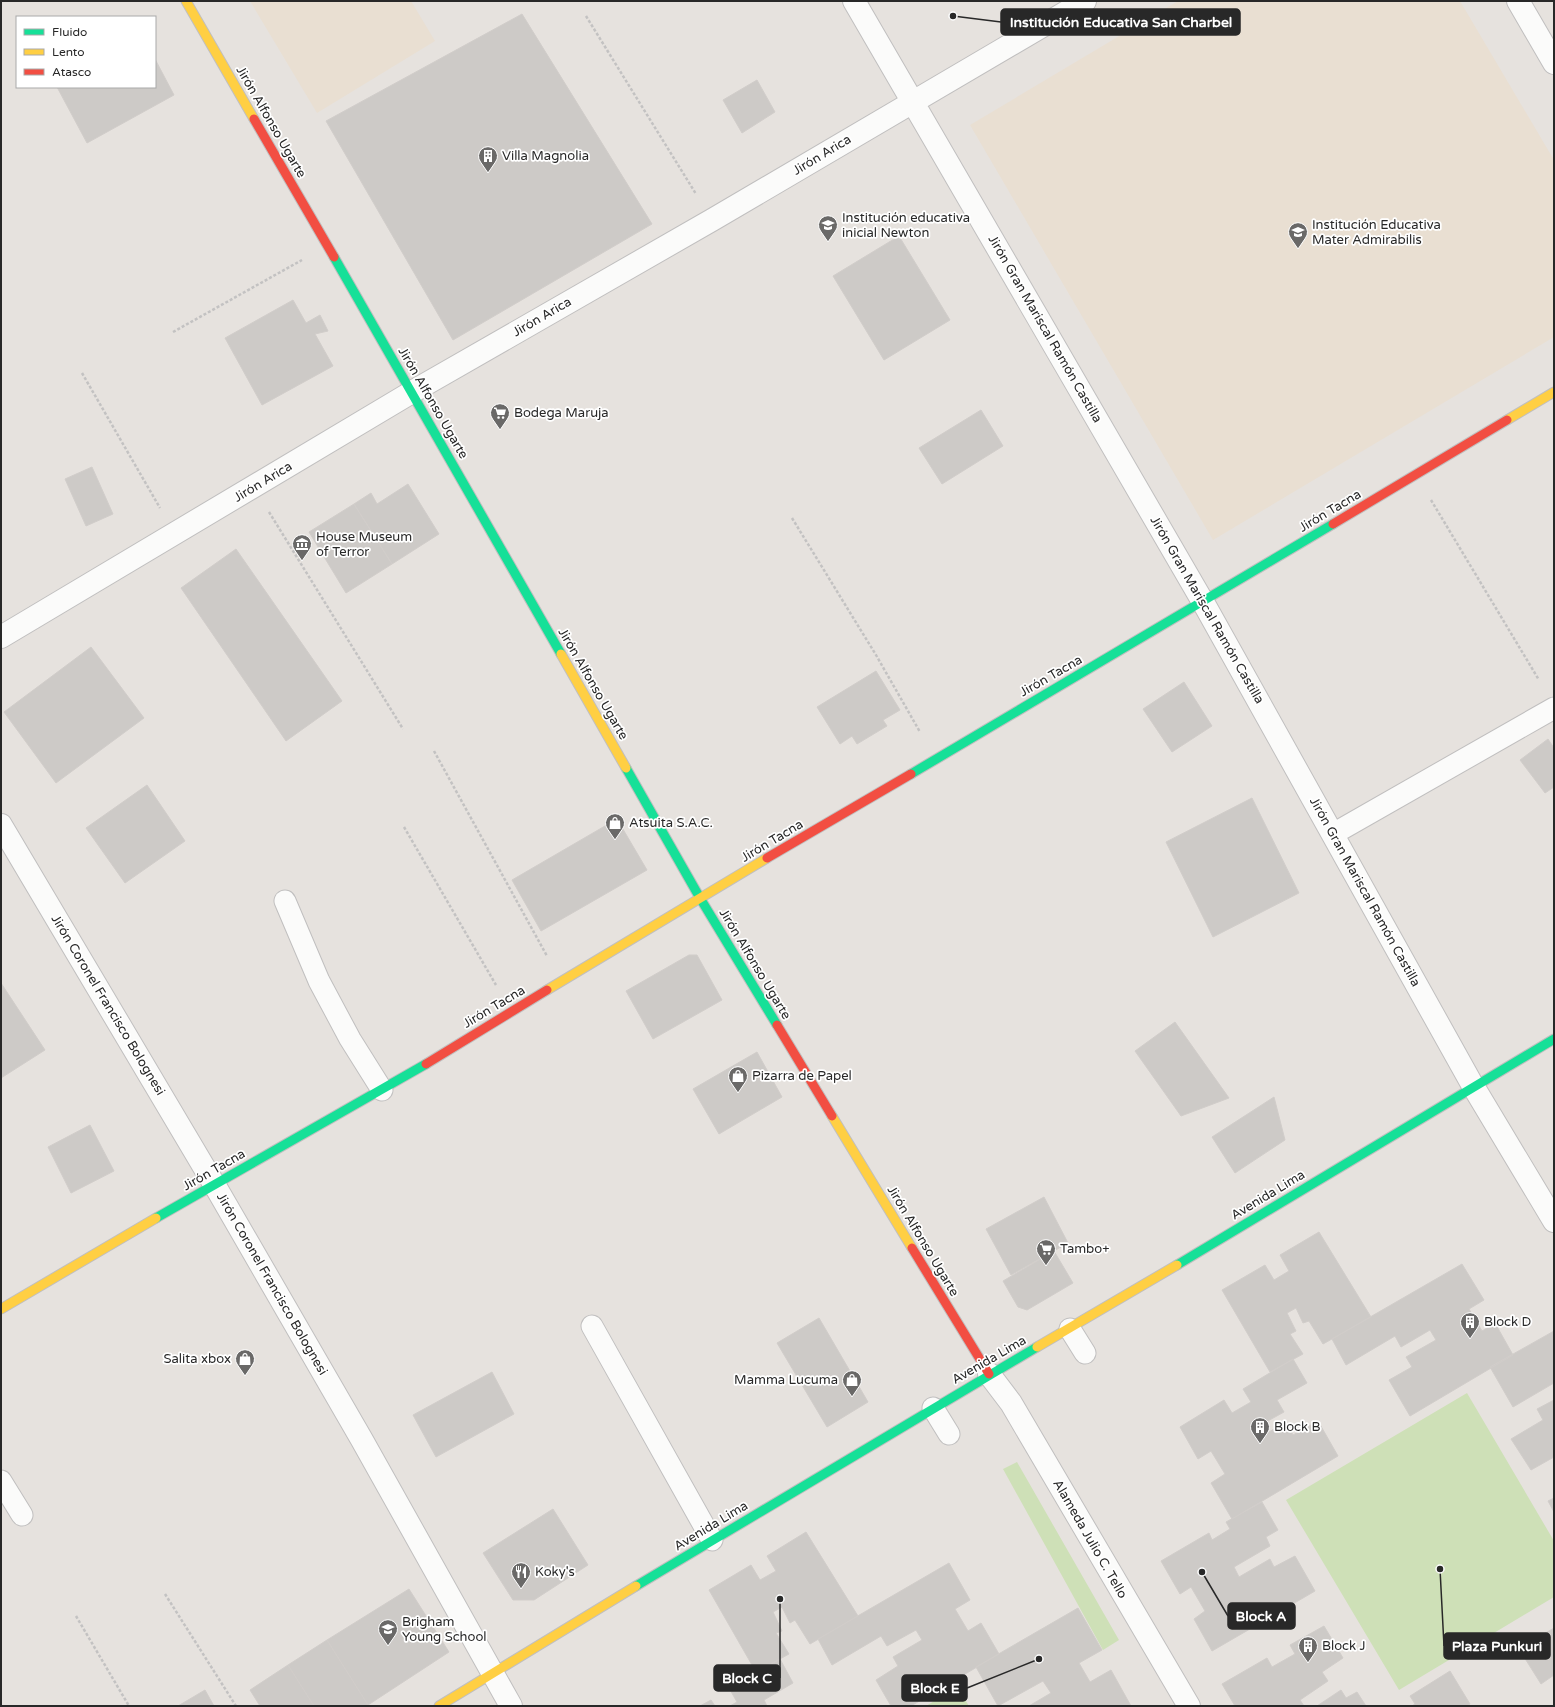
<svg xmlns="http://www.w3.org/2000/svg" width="1555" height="1707" viewBox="0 0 1555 1707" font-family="'Varela Round',sans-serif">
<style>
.education{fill:#e9dfd2}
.green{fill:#cee0b7}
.building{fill:#cdcac7;stroke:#d1cdca}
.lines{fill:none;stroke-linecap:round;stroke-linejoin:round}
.lane-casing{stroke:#c0bfbf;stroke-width:23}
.street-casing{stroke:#c0bfbf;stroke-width:24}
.fast-casing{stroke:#c0bfbf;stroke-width:11}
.slow-casing{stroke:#c0bfbf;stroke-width:11}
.jam-casing{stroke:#c0bfbf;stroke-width:11}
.path{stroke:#c3c2c2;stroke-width:2.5;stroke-dasharray:3 2;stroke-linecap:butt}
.lane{stroke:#fbfbfa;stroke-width:21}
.street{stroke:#fbfbfa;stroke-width:22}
.fast{stroke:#16e098;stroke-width:9}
.slow{stroke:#ffcf43;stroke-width:9}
.jam{stroke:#f24e42;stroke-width:9}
.labels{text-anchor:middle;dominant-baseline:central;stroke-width:3.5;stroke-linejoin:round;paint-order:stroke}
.street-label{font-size:13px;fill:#282828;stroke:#fff}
.poi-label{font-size:13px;fill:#282828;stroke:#fff;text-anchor:start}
.leader{fill:none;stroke:#282828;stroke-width:1.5}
.callout-dot{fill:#282828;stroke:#fff;stroke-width:1.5}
.callout{fill:#282828;stroke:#282828;stroke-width:1.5}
.callout-label{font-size:14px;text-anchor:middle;font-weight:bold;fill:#fff}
</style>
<rect width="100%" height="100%" fill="#e6e2de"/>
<!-- education -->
<path class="education" d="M250 1H411L435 41 317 113Z
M1178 1H1460L1554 160V337L1213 540 970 125Z"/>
<!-- green -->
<path class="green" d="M1467 1393 1554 1541V1597L1399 1690 1286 1500Z
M1017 1462 1119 1640 1103 1650 1003 1469Z
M957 1687 969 1706H926Z"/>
<!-- building -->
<path class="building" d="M522 14 652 224 453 340 326 121Z
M155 59 174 95 87 143 57 87H155Z
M757 80 775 112 742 133 723 100Z
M899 236 950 320 884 360 833 276Z
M293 300 306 323 320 315 328 331 315 334 333 366 262 405 225 338Z
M981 410 1003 446 942 484 919 448Z
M92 467 113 514 86 526 65 479Z
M408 484 439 534 392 564 354 504 371 493 377 504Z
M354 504 392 564 346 593 309 532Z
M236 549 342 701 286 741 181 588Z
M91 647 144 718 56 783 4 712Z
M876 671 900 710 883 720 887 726 857 744 852 736 840 744 817 707Z
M1184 682 1212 726 1172 752 1143 709Z
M1548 739 1554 748V787L1545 793 1520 760Z
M147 785 185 841 125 883 86 828Z
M1252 798 1299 893 1213 937 1166 842Z
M617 819 647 870 541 931 512 880Z
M689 955H697L722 1000 653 1039 626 991Z
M1 983 45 1050 1 1078Z
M1175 1022 1229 1098 1181 1116 1135 1051Z
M757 1052 782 1097 719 1134 693 1089Z
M1274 1097 1285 1140 1235 1173 1212 1137Z
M90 1125 114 1171 71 1193 48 1147Z
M1044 1197 1068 1243 1011 1275 986 1229Z
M1319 1232 1371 1317 1323 1344 1309 1321 1303 1323 1296 1308 1287 1313 1296 1331 1290 1334 1303 1354 1270 1372 1222 1290 1265 1265 1274 1280 1289 1271 1280 1255Z
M1054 1251 1073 1283 1027 1310 1018 1307 1003 1281Z
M1462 1264 1484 1300 1469 1309 1482 1331 1495 1323 1513 1355 1410 1416 1389 1380 1412 1367 1406 1357 1436 1340 1430 1330 1401 1347 1395 1336 1346 1365 1332 1339Z
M819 1318 868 1402 827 1427 777 1343Z
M1554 1331V1383L1513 1407 1490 1367Z
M1293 1359 1307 1383 1277 1400 1284 1412 1257 1427 1262 1436 1286 1422 1293 1435 1318 1421 1338 1456 1232 1519 1211 1483 1225 1474 1211 1451 1198 1459 1180 1427 1224 1400 1232 1413 1251 1402 1243 1389Z
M492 1372 514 1414 436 1457 413 1415Z
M1554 1400V1457L1531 1470 1511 1439 1543 1420 1537 1409Z
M1554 1498V1512L1548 1501Z
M1262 1502 1278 1530 1266 1537 1270 1546 1234 1567 1239 1577 1270 1559 1274 1567 1295 1556 1315 1591 1279 1612 1275 1605 1259 1615 1262 1622 1212 1651 1194 1619 1205 1611 1191 1587 1180 1594 1161 1561 1209 1533 1212 1540 1230 1529 1226 1522Z
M553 1509 588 1565 534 1600H513L483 1553Z
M806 1532 858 1616 810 1644 795 1620 790 1623 782 1607 773 1612 782 1631 776 1633 789 1654 756 1672 709 1590 751 1565 760 1580 776 1571 767 1556Z
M949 1563 970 1600 955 1609 968 1631 981 1623 999 1654 911 1706H891L876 1680 898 1666 893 1657 922 1640 916 1630 887 1646 881 1636 832 1665 818 1639Z
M409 1589 449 1652 368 1705 327 1640Z
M1078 1608 1102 1650 1079 1663 1090 1682 1111 1670 1131 1706H1029L1051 1693 1043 1681 998 1706 976 1667Z
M1324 1626 1343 1658 1322 1672 1328 1681 1300 1700 1304 1706H1235L1222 1684 1267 1658 1272 1667 1295 1654 1290 1645Z
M1554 1628V1675L1541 1684 1519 1649Z
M327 1640 368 1705 366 1706H314L288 1665Z
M780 1659 793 1683 764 1700 767 1706H730L737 1702 729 1688Z
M288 1665 314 1706H260L250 1690Z
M1450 1671 1470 1704 1467 1706H1412L1415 1704 1410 1696Z
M205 1690 214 1706H178Z
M1341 1690 1346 1698 1357 1692 1366 1706H1317Z
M711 1700 715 1706H700Z"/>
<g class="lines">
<!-- lane casing -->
<g class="lane-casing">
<path id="lane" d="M1333 834 1554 708
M285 901 319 981 350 1039 382 1090
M592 1326 712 1540
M1070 1329 1085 1353
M933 1408 949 1434
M1 1481 22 1515"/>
</g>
<!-- street casing -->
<g class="street-casing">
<path id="street" d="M854 1 1203 602 1473 1086 1554 1221
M1518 1 1554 63
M1 637 412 392 712 220 1085 1
M1 825 214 1184 362 1440 511 1706
M989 1374 1011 1403 1189 1706"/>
</g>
<!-- fast casing -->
<g class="fast-casing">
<path id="fast" d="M334 257 561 654
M626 768 700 898 777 1025
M911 774 1333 524
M156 1218 426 1064
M1177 1265 1554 1039
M636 1586 1037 1347"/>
</g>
<!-- slow casing -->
<g class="slow-casing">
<path id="slow" d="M186 1 254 119
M1507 420 1554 392
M561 654 626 768
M547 990 767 858
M832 1116 912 1248
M1 1309 156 1218
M1037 1347 1177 1265
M439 1706 636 1586"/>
</g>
<!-- jam casing -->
<g class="jam-casing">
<path id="jam" d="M254 119 334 257
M1333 524 1507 420
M767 858 911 774
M777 1025 832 1116
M426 1064 547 990
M912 1248 989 1374"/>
</g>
<!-- path -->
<path class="path" d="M586 16 696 194
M173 332 302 260
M82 373 160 508
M1431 500 1539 680
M269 512 403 729
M792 518 876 655 920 732
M434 751 547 956
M404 827 496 985
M165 1594 236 1706
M76 1616 129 1706"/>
<!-- lane -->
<use href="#lane" class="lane"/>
<!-- street -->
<use href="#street" class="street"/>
<!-- fast -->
<use href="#fast" class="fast"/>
<!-- slow -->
<use href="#slow" class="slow"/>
<!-- jam -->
<use href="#jam" class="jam"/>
</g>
<!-- icons -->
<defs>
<g id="building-pin" transform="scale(1)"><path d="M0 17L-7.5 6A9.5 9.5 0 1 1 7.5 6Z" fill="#6a6968" stroke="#fff"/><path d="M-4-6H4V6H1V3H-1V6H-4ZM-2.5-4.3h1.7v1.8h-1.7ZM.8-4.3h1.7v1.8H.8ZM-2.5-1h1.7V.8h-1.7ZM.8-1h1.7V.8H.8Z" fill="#fff"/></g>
<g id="school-pin" transform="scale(1)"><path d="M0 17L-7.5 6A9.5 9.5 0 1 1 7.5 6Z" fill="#6a6968" stroke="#fff"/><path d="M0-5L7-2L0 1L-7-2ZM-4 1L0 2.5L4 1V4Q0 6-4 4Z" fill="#fff"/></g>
<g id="supermarket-pin" transform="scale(1)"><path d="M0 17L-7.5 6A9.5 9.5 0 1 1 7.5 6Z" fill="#6a6968" stroke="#fff"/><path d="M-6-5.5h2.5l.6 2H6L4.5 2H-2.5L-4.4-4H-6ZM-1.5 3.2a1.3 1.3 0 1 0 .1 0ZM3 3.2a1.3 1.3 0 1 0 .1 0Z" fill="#fff"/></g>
<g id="museum-pin" transform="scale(1)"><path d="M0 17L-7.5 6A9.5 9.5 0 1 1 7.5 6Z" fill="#6a6968" stroke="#fff"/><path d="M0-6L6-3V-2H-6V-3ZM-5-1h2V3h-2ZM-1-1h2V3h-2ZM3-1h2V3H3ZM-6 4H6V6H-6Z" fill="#fff"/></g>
<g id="shop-pin" transform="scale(1)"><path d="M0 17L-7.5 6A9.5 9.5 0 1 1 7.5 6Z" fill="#6a6968" stroke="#fff"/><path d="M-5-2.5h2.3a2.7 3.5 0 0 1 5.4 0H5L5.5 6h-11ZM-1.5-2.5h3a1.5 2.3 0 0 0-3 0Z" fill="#fff"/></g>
<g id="restaurant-pin" transform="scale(1)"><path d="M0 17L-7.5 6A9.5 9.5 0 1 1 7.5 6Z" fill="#6a6968" stroke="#fff"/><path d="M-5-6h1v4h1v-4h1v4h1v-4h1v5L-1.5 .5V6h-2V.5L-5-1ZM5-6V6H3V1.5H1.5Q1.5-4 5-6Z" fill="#fff"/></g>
</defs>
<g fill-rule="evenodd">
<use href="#building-pin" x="488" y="156"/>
<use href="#school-pin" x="828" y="225"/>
<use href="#school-pin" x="1298" y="232"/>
<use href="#supermarket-pin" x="500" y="413"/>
<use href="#museum-pin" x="302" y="544"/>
<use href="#shop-pin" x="615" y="823"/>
<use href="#shop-pin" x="738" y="1076"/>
<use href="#supermarket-pin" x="1046" y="1249"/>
<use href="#building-pin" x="1470" y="1322"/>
<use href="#shop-pin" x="245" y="1359"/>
<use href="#shop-pin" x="852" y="1380"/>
<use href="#building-pin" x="1260" y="1427"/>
<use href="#restaurant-pin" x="521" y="1572"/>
<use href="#school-pin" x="388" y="1629"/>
<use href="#building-pin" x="1308" y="1646"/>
</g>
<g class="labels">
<!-- street labels -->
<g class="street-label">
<text transform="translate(271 122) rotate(60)">Jirón Alfonso Ugarte</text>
<text transform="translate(822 155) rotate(-31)">Jirón Arica</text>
<text transform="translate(542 317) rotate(-30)">Jirón Arica</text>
<text transform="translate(1045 329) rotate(60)">Jirón Gran Mariscal Ramón Castilla</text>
<text transform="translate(433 403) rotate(60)">Jirón Alfonso Ugarte</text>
<text transform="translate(263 482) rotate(-31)">Jirón Arica</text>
<text transform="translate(1330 511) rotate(-31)">Jirón Tacna</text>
<text transform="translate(1207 610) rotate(60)">Jirón Gran Mariscal Ramón Castilla</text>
<text transform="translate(1051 676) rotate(-30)">Jirón Tacna</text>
<text transform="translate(593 684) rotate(60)">Jirón Alfonso Ugarte</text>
<text transform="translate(772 841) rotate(-31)">Jirón Tacna</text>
<text transform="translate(1365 892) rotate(61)">Jirón Gran Mariscal Ramón Castilla</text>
<text transform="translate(755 964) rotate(59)">Jirón Alfonso Ugarte</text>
<text transform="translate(108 1005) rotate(59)">Jirón Coronel Francisco Bolognesi</text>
<text transform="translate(494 1007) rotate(-31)">Jirón Tacna</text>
<text transform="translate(214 1170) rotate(-30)">Jirón Tacna</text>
<text transform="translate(1268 1195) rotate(-31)">Avenida Lima</text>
<text transform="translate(923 1241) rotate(59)">Jirón Alfonso Ugarte</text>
<text transform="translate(272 1284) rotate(60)">Jirón Coronel Francisco Bolognesi</text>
<text transform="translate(989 1360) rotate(-30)">Avenida Lima</text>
<text transform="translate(711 1526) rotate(-31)">Avenida Lima</text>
<text transform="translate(1090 1539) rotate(60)">Alameda Julio C. Tello</text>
</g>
<!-- poi labels -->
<g class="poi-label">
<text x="502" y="156">Villa Magnolia</text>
<text x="842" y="218">Institución educativa<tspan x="842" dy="15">inicial Newton</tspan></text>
<text x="1312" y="225">Institución Educativa<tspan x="1312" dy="15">Mater Admirabilis</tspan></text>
<text x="514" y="413">Bodega Maruja</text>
<text x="316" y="537">House Museum<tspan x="316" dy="15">of Terror</tspan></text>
<text x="629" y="823">Atsuita S.A.C.</text>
<text x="752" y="1076">Pizarra de Papel</text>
<text x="1060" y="1249">Tambo+</text>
<text x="1484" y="1322">Block D</text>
<text x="231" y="1359" text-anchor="end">Salita xbox</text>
<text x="838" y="1380" text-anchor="end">Mamma Lucuma</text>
<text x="1274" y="1427">Block B</text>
<text x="535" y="1572">Koky's</text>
<text x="402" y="1622">Brigham<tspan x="402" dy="15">Young School</tspan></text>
<text x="1322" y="1646">Block J</text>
</g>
</g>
<!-- callouts -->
<path class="leader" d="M953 16L1001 22M1202 1572L1228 1616M1440 1569L1444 1646M780 1599L780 1678M1039 1659L967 1688"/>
<g class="callout-dot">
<circle cx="953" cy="16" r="4"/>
<circle cx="1202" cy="1572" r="4"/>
<circle cx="1440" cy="1569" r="4"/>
<circle cx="780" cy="1599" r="4"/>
<circle cx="1039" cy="1659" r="4"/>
</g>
<g class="callout">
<rect x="1001" y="9" width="239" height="26" rx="4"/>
<rect x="1228" y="1603" width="67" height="26" rx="4"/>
<rect x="1444" y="1633" width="106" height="26" rx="4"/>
<rect x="714" y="1665" width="66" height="26" rx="4"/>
<rect x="902" y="1675" width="65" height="26" rx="4"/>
</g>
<g class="callout-label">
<text x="1121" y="27">Institución Educativa San Charbel</text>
<text x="1261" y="1621">Block A</text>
<text x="1497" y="1651">Plaza Punkuri</text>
<text x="747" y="1683">Block C</text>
<text x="935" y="1693">Block E</text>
</g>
<!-- border -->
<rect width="1555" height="1707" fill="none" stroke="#282828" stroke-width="4"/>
<!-- legend -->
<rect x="16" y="16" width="140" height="72" fill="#ffffff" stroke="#a9a9a9"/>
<rect x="24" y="29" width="20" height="6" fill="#16e098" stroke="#a9a9a9"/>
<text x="52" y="36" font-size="12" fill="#282828">Fluido</text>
<rect x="24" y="49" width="20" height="6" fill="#ffcf43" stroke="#a9a9a9"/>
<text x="52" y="56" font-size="12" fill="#282828">Lento</text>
<rect x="24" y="69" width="20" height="6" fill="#f24e42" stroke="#a9a9a9"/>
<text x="52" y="76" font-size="12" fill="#282828">Atasco</text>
</svg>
